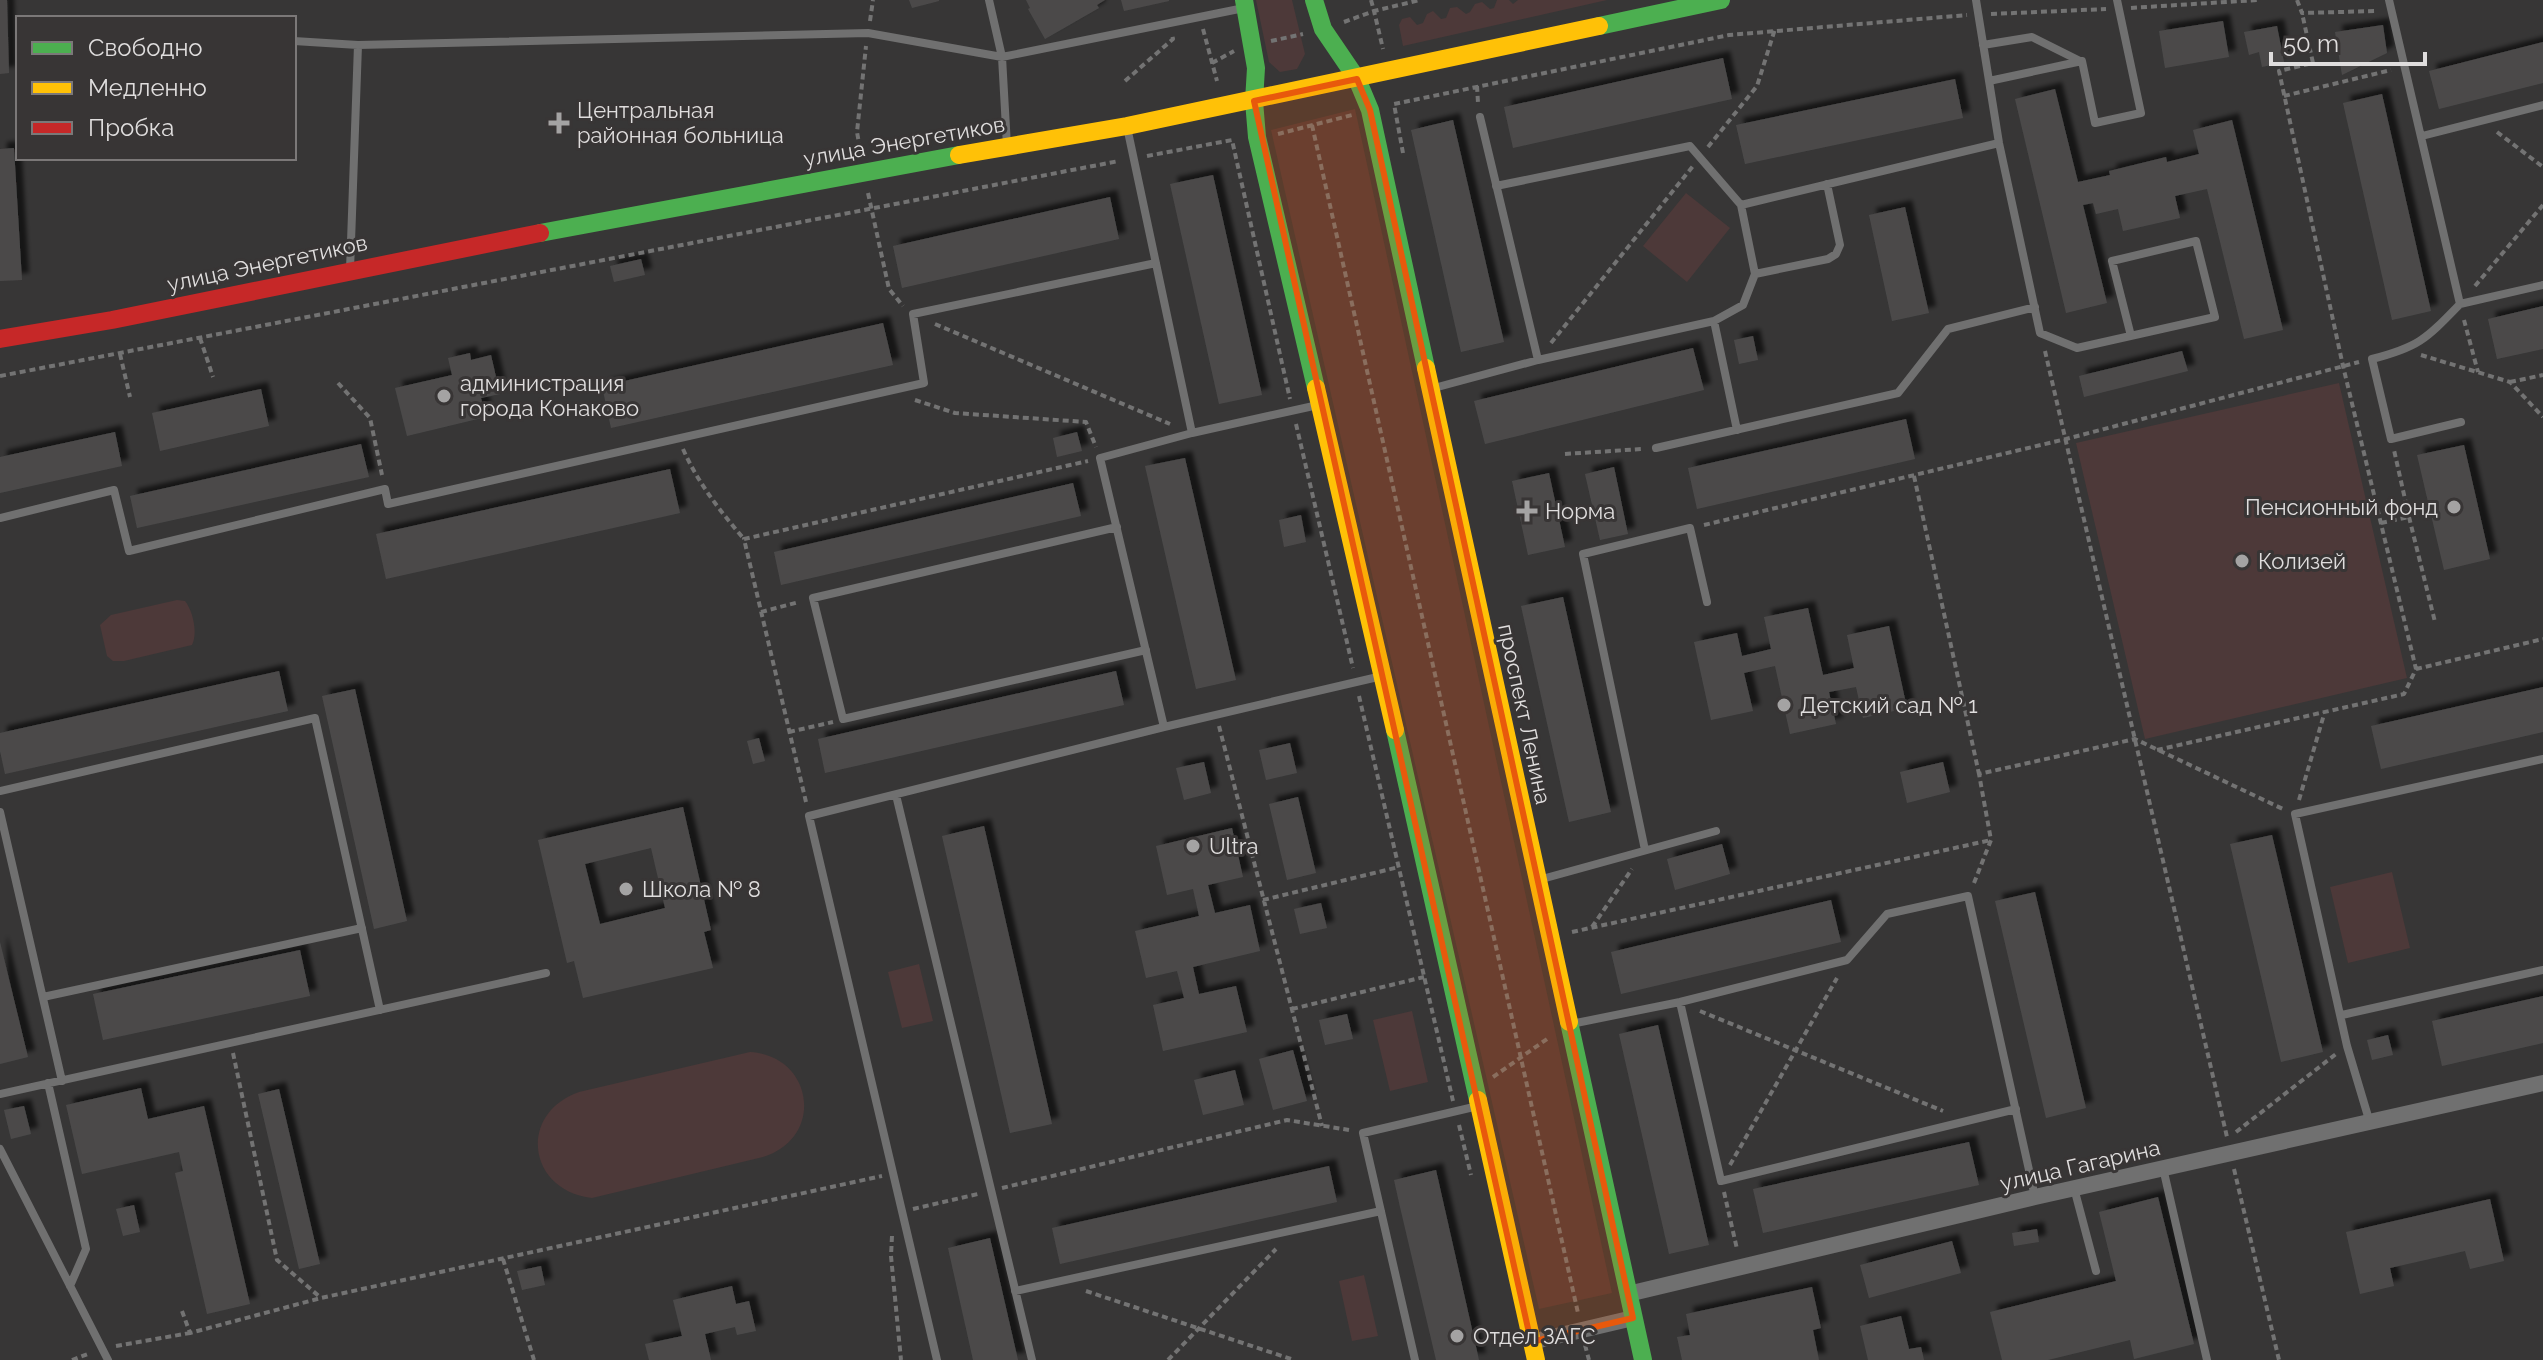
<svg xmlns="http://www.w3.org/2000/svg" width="2543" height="1360" viewBox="0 0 2543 1360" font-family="Raleway,sans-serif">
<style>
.green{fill:#4d3939}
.building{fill:#4b4a4a;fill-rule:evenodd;filter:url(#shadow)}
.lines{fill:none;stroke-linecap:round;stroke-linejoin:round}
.path{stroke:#737373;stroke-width:4;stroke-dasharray:6 4;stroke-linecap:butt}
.lane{stroke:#707070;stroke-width:8}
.street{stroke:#707070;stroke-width:16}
.fast{stroke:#4caf50;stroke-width:18}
.slow{stroke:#ffc107;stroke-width:18}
.jam{stroke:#c62828;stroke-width:18}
.marked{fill:#e8590c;fill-opacity:0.2;stroke:#e8590c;stroke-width:6;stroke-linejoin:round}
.poi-dot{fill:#a4a3a3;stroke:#383535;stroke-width:3}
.labels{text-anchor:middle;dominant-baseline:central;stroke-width:6;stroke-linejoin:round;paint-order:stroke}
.poi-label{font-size:22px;fill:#dfdddd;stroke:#383535;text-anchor:start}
.street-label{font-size:22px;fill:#dfdddd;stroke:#383535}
</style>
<defs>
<filter id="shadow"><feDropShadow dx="7" dy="-7" stdDeviation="2" flood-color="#0009"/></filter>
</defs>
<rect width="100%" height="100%" fill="#373636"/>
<!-- green -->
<path class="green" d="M1256 0H1292L1305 54 1297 69 1280 72 1269 62Z
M1497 0H1509L1513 4 1518 0H1607L1403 46 1399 25 1402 19 1410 17 1417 25 1423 23 1427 14 1433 11 1441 19 1446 18 1450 8 1457 7 1466 14 1470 12 1475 4 1482 2 1490 9 1494 8Z
M1355 109 1612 1293 1539 1309 1271 130Z
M1686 193 1730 228 1687 282 1643 246Z
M2339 383 2407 678 2145 739 2076 443Z
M177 600 185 601C193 611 198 633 192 645L124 661H113L107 656 100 625 111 615Z
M2392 872 2410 948 2348 963 2330 887Z
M919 964 933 1021 902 1028 888 972Z
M1412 1011 1428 1082 1390 1091 1373 1020Z
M750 1052C814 1056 825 1138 763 1157L592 1198C528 1191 517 1114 579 1092Z
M1364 1275 1378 1336 1352 1341 1339 1281Z"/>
<!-- building -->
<path class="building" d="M0 0H7L9 73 0 74Z
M909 0H939V1L912 8Z
M1026 0H1105L1097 5 1099 8 1045 39 1028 9 1030 8Z
M1121 0H1169V1L1124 11Z
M2223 21 2229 57 2165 68 2159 31Z
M2383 25 2387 53 2342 75 2335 32Z
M2277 26 2284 62 2262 67 2259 52 2249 55 2244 32Z
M2543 42V83L2439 109 2429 71Z
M1723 58 1732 99 1513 148 1504 107Z
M1955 79 1963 118 1745 164 1736 125Z
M2055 89 2078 182 2110 175 2109 171 2166 157 2167 162 2199 154 2193 130 2232 120 2283 330 2244 339 2207 189 2175 196 2180 218 2123 231 2118 209 2096 214 2093 203 2083 205 2107 303 2066 313 2015 99Z
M2382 94 2431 311 2392 320 2343 103Z
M1453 120 1504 342 1461 352 1411 130Z
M14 148 22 280 0 281V149Z
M1213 175 1262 395 1219 404 1170 184Z
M1110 197 1119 239 902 288 893 246Z
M1905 207 1929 313 1892 321 1869 215Z
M641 259 645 275 614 282 610 266Z
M2543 306V349L2497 359 2488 319Z
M883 323 893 365 611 428 602 386Z
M1753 336 1758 360 1739 364 1734 340Z
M1693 348 1704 390 1485 444 1474 401Z
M2182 351 2188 371 2084 397 2079 376Z
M470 353 471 360 491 355 500 394 481 398 486 417 407 436 395 388 452 375 448 358Z
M261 389 269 426 160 451 152 413Z
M1906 419 1915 459 1697 509 1688 468Z
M115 432 122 466 0 493V457Z
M1077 432 1082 451 1057 457 1053 438Z
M361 444 369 477 137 528 130 496Z
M2464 445 2490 559 2444 570 2417 455Z
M1185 458 1236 680 1196 689 1145 466Z
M1614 467 1628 534 1600 540 1585 474Z
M670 469 680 513 386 579 376 534Z
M1549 473 1565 547 1528 555 1512 481Z
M1073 483 1081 516 781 585 774 552Z
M1301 515 1306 542 1284 547 1279 520Z
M1563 597 1611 812 1569 822 1521 606Z
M1808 608 1823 675 1854 668 1847 635 1889 626 1907 708 1863 718 1856 687 1829 692 1836 724 1790 734 1775 666 1744 673 1753 711 1711 720 1694 642 1737 633 1742 656 1771 649 1764 617Z
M279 671 288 711 5 774 0 751V733Z
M1116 671 1124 705 825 773 818 739Z
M2543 687V732L2381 769 2371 726Z
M355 689 407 921 374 929 322 696Z
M759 738 765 761 753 764 747 741Z
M1290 743 1297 773 1266 780 1259 750Z
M1204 762 1211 793 1184 800 1176 768Z
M1943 762 1950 792 1907 803 1900 772Z
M1298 797 1316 873 1287 880 1269 804Z
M683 807 711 930 704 932 713 968 583 998 574 961 567 963 538 840ZM651 848 665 908 600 924 585 864Z
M984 826 1052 1124 1010 1133 942 836Z
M1232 828 1243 877 1208 885 1215 913 1250 905 1260 951 1193 967 1199 994 1236 986 1247 1032 1163 1051 1153 1005 1184 998 1177 971 1146 978 1135 931 1199 916 1193 889 1167 895 1156 846Z
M2272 835 2323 1052 2281 1062 2230 844Z
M1722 844 1730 874 1675 890 1667 859Z
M2035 892 2086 1108 2046 1118 1995 901Z
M1831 900 1841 942 1621 994 1611 952Z
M1321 903 1327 928 1300 934 1294 909Z
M0 942 28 1057 0 1064Z
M300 950 310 996 103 1040 93 994Z
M2543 996V1043L2442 1066 2432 1021Z
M1347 1014 1353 1039 1325 1045 1319 1020Z
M1658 1025 1709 1245 1669 1254 1619 1034Z
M2388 1035 2393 1055 2372 1060 2367 1040Z
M1293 1050 1307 1101 1273 1110 1259 1059Z
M1235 1070 1244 1105 1203 1115 1194 1080Z
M141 1088 148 1119 204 1106 250 1304 207 1314 175 1173 183 1171 179 1152 82 1174 66 1105Z
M279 1089 320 1264 299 1269 258 1094Z
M24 1106 31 1134 11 1139 4 1110Z
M1969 1142 1979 1185 1763 1233 1753 1189Z
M1329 1166 1337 1202 1060 1264 1052 1228Z
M1436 1170 1479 1360H1436L1400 1207 1394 1180Z
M2158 1197 2194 1344 2134 1359 2130 1340 2048 1360H2002L1990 1312 2116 1281 2099 1212Z
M2490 1199 2504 1261 2470 1269 2465 1251 2390 1268 2394 1286 2360 1294 2346 1232Z
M134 1205 140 1232 123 1236 116 1209Z
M2037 1229 2039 1242 2014 1246 2012 1233Z
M990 1238 996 1264 1018 1360H973L948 1248Z
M1952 1241 1961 1273 1869 1298 1860 1265Z
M541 1266 545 1285 522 1290 517 1271Z
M732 1286 736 1304 749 1301 756 1331 737 1335 735 1327 705 1334 711 1360H649L645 1344 682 1336 673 1300Z
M1812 1287 1821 1328 1813 1330 1819 1360H1682L1677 1337 1690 1335 1686 1314Z
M1901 1316 1909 1349 1921 1347 1924 1360H1868L1860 1326Z"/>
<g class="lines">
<!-- path -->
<path class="path" d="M1371 0 1374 11 1420 0
M2297 0 2302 13 2377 11
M2131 8 2257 0
M1991 14 2106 9
M870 21 873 0
M1344 22 1374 11 1383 49
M1203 29 1217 81
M1271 41 1303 34
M1212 63 1234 51
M1125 81 1173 39 1172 34
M1477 86 1478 103
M2284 96 2391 70
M1312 125 1578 1313
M2497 132 2543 167
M1278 134 1352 115
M1708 147 1757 86 1775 29
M860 149 857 132 866 46
M1403 153 1394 104 1729 35 1967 15
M1147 156 1232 140 1290 399
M868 193 889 289 903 306
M2475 286 2543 205
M2464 320 2478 372
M935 324 1170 424
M200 338 213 377
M1551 343 1693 166
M2045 351 2227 1137
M120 354 130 397
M2421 355 2510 382 2543 417
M0 376 1119 161
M2510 382 2543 375
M338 383 370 418 382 475
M915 400 955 413 1086 422 1096 447
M1296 424 1353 668
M683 449C698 483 720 511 744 539
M1565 454 1642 449
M1914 476 1979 774
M2409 517 2435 622
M2381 523 2409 517 2394 450
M1704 525 2066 439 2359 362
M761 612 799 602
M2416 669 2543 639
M1359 696 1453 1101
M1219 726 1322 1126
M789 732 833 722
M2157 750 2404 694 2416 669 2343 366 2279 71 2313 63 2302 13
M2299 800 2325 711
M806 802 744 539 1088 461
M1974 883 1991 840 1979 774 2135 739 2285 810
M1263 900 1399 867
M1592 927 1632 869
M1572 932 1991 840
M1292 1009 1424 977
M1700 1011 1943 1111
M233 1053 277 1260 321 1298
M1493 1077 1547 1039
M1459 1125 1471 1175
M2236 1132 2336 1054
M1730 1165 1837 978
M2234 1169 2279 1360
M1002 1188 1287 1120 1349 1130
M1724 1192 1737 1249
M913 1209 978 1194
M892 1236 891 1256 901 1360
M503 1259 534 1360
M1086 1291 1294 1360
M182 1311 190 1333 321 1298 882 1176
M1585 1345 1589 1360
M116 1346 190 1333
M72 1360 88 1354
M1168 1360 1276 1249"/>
<!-- lane -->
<path class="lane" d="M989 0 1002 57 1007 146
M1976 0 1999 143 2040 333 2077 348 2215 317 2196 241 2112 261 2131 336
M2389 0 2460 304C2426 339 2419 347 2372 359L2391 439 2461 422
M294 41 358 45 868 33 1002 57 1244 8
M1983 45 2032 37 2080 61
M1989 81 2082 61 2095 123 2141 113 2117 0
M1480 117 1538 360
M1127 127 1192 433 1318 405
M2422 136 2543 105
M1496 186 1690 146 1741 205 1999 143
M350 270 358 45
M1755 274 1828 259 1836 254 1840 245 1827 184
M2460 304 2543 285
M1714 321 1737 430
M1434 388 1538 360 1714 321 1743 305 1755 274 1741 205
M1192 433 1100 458 1164 727 1382 676
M1656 448 1898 393 1948 329 2035 307
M0 518 114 490 129 551 385 489 388 504 924 383 913 314 1156 263
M1117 527 813 598 843 719 1146 650
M0 791 315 718 380 1010
M896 795 1032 1360
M0 812 62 1081
M1645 850 1583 554 1690 528 1707 602
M1542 879 1716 831
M43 997 362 928
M1680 1002 1721 1181 2016 1109
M2342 1015 2543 970
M1571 1024 1680 1002 1847 960 1887 914 1968 896 2035 1197
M48 1083 86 1249 70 1286
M0 1094 546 973
M2370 1123 2347 1046 2295 814 2543 759
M0 1149 108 1360
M2163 1168 2207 1360
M2074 1188 2096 1271
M1015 1291 1381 1211
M937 1360 809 816 1164 727
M1415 1360 1363 1133 1478 1106"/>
<!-- street -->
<path class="street" d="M1628 1294 2035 1197 2543 1083
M1531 1342 1633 1318"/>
<!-- fast -->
<path class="fast" d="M1244 0 1256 68 1254 101 1257 137 1316 388
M1314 0 1323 29 1357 79 1370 110 1426 368
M1599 26 1721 0
M540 233 959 155
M1395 730 1478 1100
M1569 1022 1643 1360"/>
<!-- slow -->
<path class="slow" d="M959 155 1127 126 1599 26
M1426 368 1569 1022
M1316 388 1395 730
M1478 1100 1536 1360"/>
<!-- jam -->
<path class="jam" d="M0 339 112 320 540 233"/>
</g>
<!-- marked area -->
<path class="marked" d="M1357 79 1370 110 1633 1318 1531 1342 1254 101Z"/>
<!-- markers -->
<g class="poi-dot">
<path d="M555 111h8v8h8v8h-8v8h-8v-8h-8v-8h8z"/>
<circle cx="444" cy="396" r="8"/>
<circle cx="2454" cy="507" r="8"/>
<path d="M1523 499h8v8h8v8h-8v8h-8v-8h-8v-8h8z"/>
<circle cx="2242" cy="561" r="8"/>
<circle cx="1784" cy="705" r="8"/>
<circle cx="1193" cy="846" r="8"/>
<circle cx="626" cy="889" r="8"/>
<circle cx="1457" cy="1336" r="8"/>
</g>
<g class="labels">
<!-- poi labels -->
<g class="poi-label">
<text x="577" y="110">Центральная<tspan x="577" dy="25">районная больница</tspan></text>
<text x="460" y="383">администрация<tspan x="460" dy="25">города Конаково</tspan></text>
<text x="2438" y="507" text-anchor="end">Пенсионный фонд</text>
<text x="1545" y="511">Норма</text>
<text x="2258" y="561">Колизей</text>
<text x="1800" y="705">Детский сад № 1</text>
<text x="1209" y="846">Ultra</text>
<text x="642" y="889">Школа № 8</text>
<text x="1473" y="1336">Отдел ЗАГС</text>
</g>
<!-- street labels -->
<g class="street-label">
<text transform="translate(904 141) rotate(-10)">улица Энергетиков</text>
<text transform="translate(267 263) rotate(-12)">улица Энергетиков</text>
<text transform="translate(1525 714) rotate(78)">проспект Ленина</text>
<text transform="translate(2080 1165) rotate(-13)">улица Гагарина</text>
</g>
</g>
<!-- legend -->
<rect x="16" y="16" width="280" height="144" fill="#383535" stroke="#7b7878" stroke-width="2"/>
<rect x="32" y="42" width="40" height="12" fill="#4caf50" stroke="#7b7878" stroke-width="2"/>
<text x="88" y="56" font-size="24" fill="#dfdddd">Свободно</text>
<rect x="32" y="82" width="40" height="12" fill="#ffc107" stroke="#7b7878" stroke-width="2"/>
<text x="88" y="96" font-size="24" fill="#dfdddd">Медленно</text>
<rect x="32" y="122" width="40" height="12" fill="#c62828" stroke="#7b7878" stroke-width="2"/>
<text x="88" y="136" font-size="24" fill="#dfdddd">Пробка</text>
<!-- scale -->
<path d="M2271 52v12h154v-12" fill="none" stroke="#dfdddd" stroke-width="4"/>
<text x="2283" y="52" font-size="24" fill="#dfdddd" stroke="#383535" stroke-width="6" paint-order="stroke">50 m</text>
</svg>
